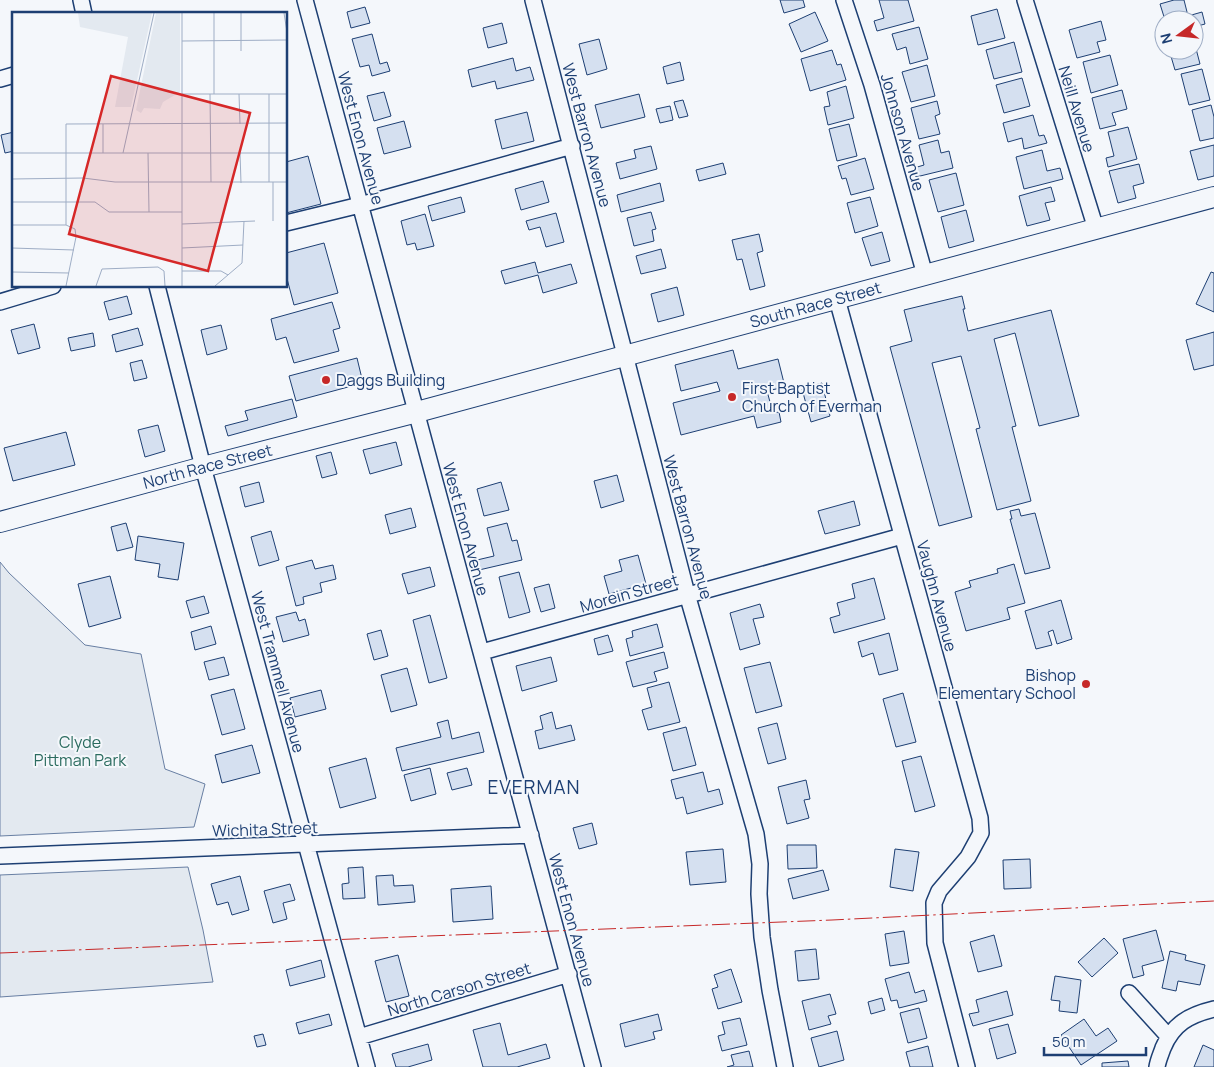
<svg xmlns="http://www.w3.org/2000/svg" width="1214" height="1067" viewBox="0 0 1214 1067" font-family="Manrope,sans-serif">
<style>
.green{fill:#e3e9f0;stroke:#687fa3}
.building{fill:#d5e0f0;stroke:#1d3f73}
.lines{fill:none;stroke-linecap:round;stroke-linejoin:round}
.minor-casing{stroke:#1d3f73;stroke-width:18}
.major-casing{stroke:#1d3f73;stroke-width:22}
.minor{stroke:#f4f7fb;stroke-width:15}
.major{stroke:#f4f7fb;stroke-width:20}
.power{stroke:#c62828;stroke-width:1;stroke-dasharray:18 4 2.5 4;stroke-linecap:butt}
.poi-dot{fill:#c62828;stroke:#f4f7fb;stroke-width:2}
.labels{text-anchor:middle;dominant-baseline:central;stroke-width:4;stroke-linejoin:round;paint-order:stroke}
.street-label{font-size:16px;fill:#1d3f73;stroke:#f4f7fb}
.poi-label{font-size:16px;fill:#1d3f73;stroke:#f4f7fb;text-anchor:start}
.park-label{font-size:16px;fill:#2c6c60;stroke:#f4f7fb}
.quarter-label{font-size:19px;letter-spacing:1px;fill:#1d3f73;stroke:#f4f7fb}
.inset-road{fill:none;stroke:#9eadc5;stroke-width:1}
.view{fill:#d62828;fill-opacity:0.15;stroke:#d62828;stroke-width:2.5}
.inset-edge{fill:none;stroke:#1d3f73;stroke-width:2.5}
</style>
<rect width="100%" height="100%" fill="#f4f7fb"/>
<!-- green -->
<path class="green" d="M0 562 9 573 85 645 141 654 165 769 205 784 194 827 0 836Z
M188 867 203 930 213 982 0 997V875Z"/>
<!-- building -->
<path class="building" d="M780 0H803L805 7 784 13Z
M879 0H908L914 21 877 31 874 21 884 18Z
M1174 0H1184L1188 16 1202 12 1205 24 1194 27V20H1165L1160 4Z
M365 7 370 23 351 28 347 12Z
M997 9 1005 38 978 45 971 16Z
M815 12 828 41 801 52 789 24Z
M1101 21 1106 40 1097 42 1100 52 1077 58 1069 30Z
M502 23 507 43 488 48 483 28Z
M919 27 928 59 910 64 906 47 897 50 892 34Z
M372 34 380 64 387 62 390 71 372 76 369 65 360 67 352 39Z
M599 39 607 69 587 75 579 44Z
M1194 41 1200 64 1175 70 1170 53 1176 52V50H1194Z
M1014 42 1022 72 994 79 986 50Z
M832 50 837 65 841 64 846 80 810 91 801 59Z
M1110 55 1118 85 1091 93 1083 62Z
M513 58 516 71 530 67 534 80 497 89 495 81 472 87 468 70Z
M680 62 684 80 667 84 663 67Z
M927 65 935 96 911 102 902 72Z
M1202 69 1210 100 1189 105 1181 74Z
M1022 78 1030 106 1004 113 996 85Z
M846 86 854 118 828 125 824 107 830 106 827 92Z
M1122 90 1127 109 1112 113 1116 125 1100 129 1092 98Z
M384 92 391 116 374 121 367 96Z
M639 94 645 117 601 128 595 105Z
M683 100 688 116 679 118 674 102Z
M937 101 940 114 935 116 940 134 919 139 911 108Z
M1211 105 1214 117V138L1200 141 1192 110Z
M670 106 673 120 660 123 656 109Z
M527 112 534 141 502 149 495 120Z
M1033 115 1039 136 1044 135 1047 143 1024 149 1022 138 1008 142 1003 123Z
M404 121 411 147 384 154 377 128Z
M849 124 857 156 837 161 829 129Z
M1128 127 1137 159 1108 167 1106 158 1114 156 1108 132Z
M14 132V151L5 153 1 135Z
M938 140 941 153 949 151 953 168 916 177 914 168 924 165 919 145Z
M1214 145V176L1198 180 1190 151Z
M651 146 657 169 620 179 616 163 636 158 634 150Z
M1042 150 1047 171 1060 168 1063 179 1024 189 1016 157Z
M308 156 321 204 286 213V162Z
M865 158 874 189 851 195 846 178 842 179 838 166Z
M723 163 726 174 699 181 696 170Z
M1139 164 1144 183 1133 186 1136 198 1118 203 1109 171Z
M956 173 964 205 938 212 929 180Z
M543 181 549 202 521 210 515 189Z
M660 183 664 201 621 212 617 195Z
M1051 187 1055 201 1045 203 1050 220 1027 226 1019 196Z
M461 197 465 212 432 221 428 206Z
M870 197 878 226 855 233 847 203Z
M966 210 974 241 949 248 941 217Z
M651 212 656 229 652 230 654 241 634 246 627 218Z
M556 213 564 242 546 247 540 227 529 230 526 221Z
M425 214 434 246 417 250 415 243 407 245 401 221Z
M882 232 890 261 871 266 862 238Z
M759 234 763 251 757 253 765 286 750 290 742 259 737 260 732 240Z
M324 243 338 293 294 305 286 275V253Z
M661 249 666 268 641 274 636 256Z
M535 262 538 273 571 264 577 283 543 293 538 275 505 284 501 271Z
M1211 272 1214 273V312L1196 304Z
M677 287 684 315 658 322 651 294Z
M127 296 132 314 109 320 104 302Z
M962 296 965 309H963L968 331 1051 310 1079 416 1039 426 1015 333 994 339 1016 426 1012 427 1031 501 997 510 976 429 980 428 961 356 932 363 972 517 939 526 890 347 912 341 904 310Z
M332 302 340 328 333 330 339 351 294 363 286 337 276 340 271 319Z
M34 324 40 348 18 354 11 330Z
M221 325 227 349 207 355 201 330Z
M138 328 143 345 116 352 112 335Z
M1214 332V365L1194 370 1186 340Z
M93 333 95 346 71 351 68 338Z
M733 350 738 369 778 359 785 387 767 391 773 413 779 412 781 422 757 428 754 416 681 435 673 403 720 391 717 382 681 391 675 365Z
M357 358 363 383 296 401 289 376Z
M142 360 147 378 134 381 130 363Z
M822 383 830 416 811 422 802 389Z
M292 399 297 417 228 436 225 426 248 420 245 411Z
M158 425 165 451 145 457 138 430Z
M66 432 75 465 13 481 4 448Z
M396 442 402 465 370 474 363 450Z
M331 452 337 474 322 478 316 456Z
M617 475 624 501 601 508 594 481Z
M259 482 264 502 245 507 240 487Z
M501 482 509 510 484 516 477 489Z
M854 501 860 525 825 534 818 511Z
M411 508 416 527 390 534 385 515Z
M1019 509 1021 516 1035 513 1050 568 1025 574 1010 519H1012L1010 511Z
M126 523 133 547 117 551 111 527Z
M507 523 512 541 517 540 522 560 479 570 477 560 494 556 487 528Z
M271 531 279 560 259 566 251 537Z
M138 536 184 543 178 580 158 577 160 564 135 560Z
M638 555 646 584 609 594 604 576 622 571 619 560Z
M312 560 315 569 333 565 336 579 320 583 322 592 303 597 304 604 296 606 286 567Z
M1014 564 1025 603 1007 608 1010 619 966 631 955 592 971 587 969 581 998 573 997 569Z
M430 567 435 586 408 594 402 574Z
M519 572 530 612 509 618 499 577Z
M110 576 121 618 89 627 78 584Z
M874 578 885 619 834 633 830 618 840 615 837 603 855 598 852 584Z
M549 584 555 608 541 612 534 588Z
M204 596 209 613 191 618 186 601Z
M1061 600 1072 639 1057 644 1053 630 1048 632 1052 645 1036 649 1025 611Z
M760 604 764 617 753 619 760 644 740 650 730 613Z
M296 612 299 621 305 619 309 635 283 642 276 617Z
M430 615 447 678 429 683 413 620Z
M657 624 663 647 630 656 626 639 633 637 632 631Z
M211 626 216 644 195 650 191 632Z
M381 630 388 656 374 660 367 634Z
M889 633 898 670 879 675 873 653 862 657 858 642Z
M608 635 613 651 598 655 594 639Z
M664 652 668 668 654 672 657 681 633 687 626 662Z
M224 657 229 675 209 680 204 662Z
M551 657 557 681 522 691 516 666Z
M770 662 782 706 756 713 744 668Z
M407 668 417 705 391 712 381 675Z
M669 682 680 722 648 730 642 710 652 707 647 688Z
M234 689 245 729 222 735 211 695Z
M321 690 326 709 295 717 290 698Z
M903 693 916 742 896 747 883 699Z
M552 712 556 729 571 725 575 740 539 749 535 731 543 729 540 716Z
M448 720 452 739 479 732 484 752 402 771 396 748 441 737 437 723Z
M777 723 786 759 768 764 758 728Z
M686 727 696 765 673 771 663 733Z
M252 745 260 773 222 783 215 755Z
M921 756 935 806 915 812 902 761Z
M366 758 376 798 340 808 329 768Z
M430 768 436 794 411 801 404 775Z
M467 768 472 785 452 790 447 773Z
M703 772 708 792 719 789 723 804 687 814 683 797 676 799 671 780Z
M806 780 810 799 804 800 809 818 787 824 778 787Z
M592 823 597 844 579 849 573 828Z
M787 845H816L817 868 788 869Z
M723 849 726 882 690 885 686 852Z
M895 849 919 852 913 891 890 887Z
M1030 859 1031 888 1004 889 1003 860Z
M363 867 365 898 343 899 342 884 349 883 348 868Z
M823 870 829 890 793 899 788 879Z
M393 875 394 886 413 885 415 902 378 905 376 876Z
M240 876 249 910 232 915 228 902 217 905 211 884Z
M290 884 295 900 283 903 287 919 273 923 264 891Z
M491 886 493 919 453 922 451 889Z
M1156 930 1164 960 1142 966 1144 975 1133 978 1123 939Z
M904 931 909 963 890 966 885 934Z
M994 935 1002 966 978 972 970 942Z
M1104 938 1118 953 1092 977 1078 962Z
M816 949 819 979 798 981 795 951Z
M1170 951 1186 955 1185 960 1205 965 1200 985 1178 981 1176 991 1162 988Z
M398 955 409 996 386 1002 375 961Z
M321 960 325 977 290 986 286 970Z
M731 969 742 1002 718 1009 712 989 718 987 714 975Z
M909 972 915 993 924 990 927 1001 899 1008 897 1000 891 1001 885 979Z
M1055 976 1081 980 1077 1013 1059 1011 1060 1001 1051 1000Z
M1007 991 1013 1015 973 1026 969 1014 979 1012 976 1000Z
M830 994 836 1014 828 1016 831 1024 809 1030 802 1001Z
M882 998 885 1010 871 1014 868 1002Z
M919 1008 927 1038 908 1043 900 1013Z
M329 1014 332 1025 299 1034 296 1023Z
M658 1014 662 1030 653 1032 655 1039 625 1047 620 1024Z
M740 1018 747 1045 722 1051 718 1036 725 1034 722 1022Z
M1084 1019 1096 1036 1108 1028 1117 1041 1081 1065 1061 1035Z
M500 1023 508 1055 546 1044 550 1058 517 1067H483L473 1030Z
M1008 1024 1016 1053 997 1059 989 1029Z
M837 1031 844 1060 819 1067 811 1038Z
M263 1034 266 1045 257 1047 254 1036Z
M428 1044 432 1060 408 1067H396L392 1054Z
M1203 1045 1214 1050V1067H1194Z
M928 1046 933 1067H910L906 1052Z
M749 1051 753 1067H727L734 1065 731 1055Z
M1128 1061 1129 1067H1102V1063Z"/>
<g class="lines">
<!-- minor casing -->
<g class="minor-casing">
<path id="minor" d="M81 0 84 14
M305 0 593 1067
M533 0 687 594 756 834 760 864 759 894 762 937 770 990 785 1067
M844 0 872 85 925 275
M1025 0 1096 229
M0 79 14 75
M286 223 360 205 572 146
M157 286 203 467 367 1067
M837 299 980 818 981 833 968 857 939 891 934 903 935 943 967 1067
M0 302 53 286
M482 652 902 536
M0 856 531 835
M1129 993 1168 1036
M359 1037 569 974
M1157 1067C1158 1060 1161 1054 1163 1048 1173 1024 1189 1015 1214 1009"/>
</g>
<!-- major casing -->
<g class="major-casing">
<g id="major">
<path id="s1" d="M0 522 203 467 417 412 1214 197"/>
</g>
</g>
<!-- minor -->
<use href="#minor" class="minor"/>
<!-- major -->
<use href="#major" class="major"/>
<!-- power -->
<path class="power" d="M0 953 832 920 1214 901"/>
</g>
<!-- markers -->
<g class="poi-dot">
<circle cx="326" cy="380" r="5"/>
<circle cx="732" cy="397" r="5"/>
<circle cx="1086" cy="684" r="5"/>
</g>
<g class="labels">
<!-- street labels -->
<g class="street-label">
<text transform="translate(1077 109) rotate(73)">Neill Avenue</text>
<text transform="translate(903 132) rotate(74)">Johnson Avenue</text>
<text transform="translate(587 135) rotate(75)">West Barron Avenue</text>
<text transform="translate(361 138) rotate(75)">West Enon Avenue</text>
<text stroke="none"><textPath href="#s1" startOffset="844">South Race Street</textPath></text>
<text stroke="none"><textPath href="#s1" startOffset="215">North Race Street</textPath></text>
<text transform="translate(688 527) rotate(75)">West Barron Avenue</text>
<text transform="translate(466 529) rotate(75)">West Enon Avenue</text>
<text transform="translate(629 593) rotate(-16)">Morein Street</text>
<text transform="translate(937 596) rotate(75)">Vaughn Avenue</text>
<text transform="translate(278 672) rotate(75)">West Trammell Avenue</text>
<text transform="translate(265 829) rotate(-2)">Wichita Street</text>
<text transform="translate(572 920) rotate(75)">West Enon Avenue</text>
<text transform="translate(459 989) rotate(-17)">North Carson Street</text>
</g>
<!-- poi labels -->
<g class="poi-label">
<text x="336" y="380">Daggs Building</text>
<text x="742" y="388">First Baptist<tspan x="742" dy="18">Church of Everman</tspan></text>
<text x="1076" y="675" text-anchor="end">Bishop<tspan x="1076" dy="18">Elementary School</tspan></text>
</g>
<!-- park labels -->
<g class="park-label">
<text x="80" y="742">Clyde<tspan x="80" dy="18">Pittman Park</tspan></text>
</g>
<!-- quarter labels -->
<g class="quarter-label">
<text x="534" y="787">EVERMAN</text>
</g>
</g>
<!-- overview -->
<g transform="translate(12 12)">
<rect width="275" height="275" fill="#f4f7fb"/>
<path d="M66 1H140L119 95H103L116 25 68 15ZM144 1H168V80L151 90 148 97 132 96 129 101 124 98Z" fill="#e3e9f0"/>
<path class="inset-road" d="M202 1V82M272 1 275 20M170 29 275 28M229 39V1M170 82H275M198 82 199 170M227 82 228 112M257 82V170M91 112V141M0 141H275M111 141 142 1M136 141 137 200M228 141 229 171M0 167 71 166 103 170H275M261 170V209M0 190H83L97 200H170M170 212 243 209M0 213H54L63 217 64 225 54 274M54 213V112L275 111M0 236 62 238M170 236 231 233M170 259H209L216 263M0 260 57 261M84 274 90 257 146 255 152 259 153 274M170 274V1M203 274 230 251 232 209"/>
<path class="view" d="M99 64 238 101 196 259 57 222Z"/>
<rect width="275" height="275" class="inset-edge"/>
</g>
<!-- north arrow -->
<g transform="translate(1179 35) rotate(255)"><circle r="24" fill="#f4f7fb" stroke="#9eadc5"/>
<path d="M0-4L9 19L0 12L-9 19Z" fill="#c62828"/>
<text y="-8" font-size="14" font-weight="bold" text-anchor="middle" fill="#1d3f73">N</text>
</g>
<!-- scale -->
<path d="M1044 1047v8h102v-8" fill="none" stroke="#1d3f73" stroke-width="2.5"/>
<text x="1052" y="1047" font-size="15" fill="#1d3f73" stroke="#f4f7fb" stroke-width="4" paint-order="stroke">50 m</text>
</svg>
